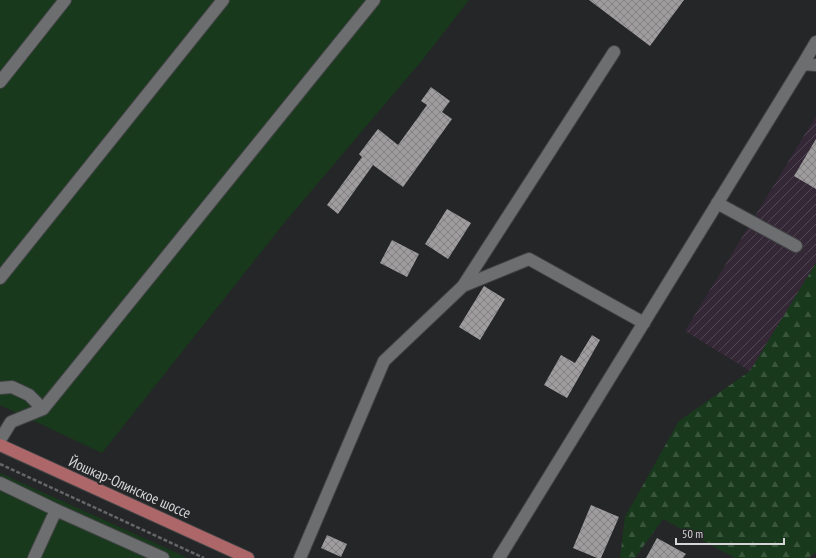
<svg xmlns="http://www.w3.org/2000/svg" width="816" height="558" viewBox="0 0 816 558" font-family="'PT Sans Narrow',sans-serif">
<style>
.industrial{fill:url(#industrial-furrows)}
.forest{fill:url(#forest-firs)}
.garden{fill:#18391c}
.building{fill:url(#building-cross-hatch)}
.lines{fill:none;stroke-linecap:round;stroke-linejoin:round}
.minor-casing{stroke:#424345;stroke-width:14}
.major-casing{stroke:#424345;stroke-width:14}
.path{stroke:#666668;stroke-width:2.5;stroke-dasharray:4 2;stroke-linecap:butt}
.minor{stroke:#6d6e70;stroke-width:12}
.major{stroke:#ad6769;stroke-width:12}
.labels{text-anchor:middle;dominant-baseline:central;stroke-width:4;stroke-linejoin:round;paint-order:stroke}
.street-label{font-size:15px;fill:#d6d6d8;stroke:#252628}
</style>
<defs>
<pattern id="industrial-furrows" width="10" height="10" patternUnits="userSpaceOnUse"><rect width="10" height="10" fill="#342837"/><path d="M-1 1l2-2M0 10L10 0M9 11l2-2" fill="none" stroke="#514653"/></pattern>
<pattern id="forest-firs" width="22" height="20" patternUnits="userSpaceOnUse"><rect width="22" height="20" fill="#18391c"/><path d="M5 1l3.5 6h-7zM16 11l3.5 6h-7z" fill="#39553c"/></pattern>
<pattern id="building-cross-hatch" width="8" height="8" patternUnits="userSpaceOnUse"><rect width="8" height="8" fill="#9f9c9e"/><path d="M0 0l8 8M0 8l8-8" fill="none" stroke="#828082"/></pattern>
</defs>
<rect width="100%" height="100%" fill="#252628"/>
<!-- industrial -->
<path class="industrial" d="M816 116V263L750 371 685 331Z"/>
<!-- forest -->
<path class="forest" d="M816 263V552L808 558H735L663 519 635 558H620L625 517 679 421 750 371Z"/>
<!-- garden -->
<path class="garden" d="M0 0H469L424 58 285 222 102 453 0 405Z
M0 473 188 558H0Z"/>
<!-- building -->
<path class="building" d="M589 0H684L650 46Z
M431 87 450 101 442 112 452 119 403 187 373 165 338 214 327 205 362 157 359 154 378 129 398 145 427 105 421 101Z
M816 139V189L794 176Z
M447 209 471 223 448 259 425 244Z
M392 240 419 254 407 277 380 263Z
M484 286 505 299 480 340 459 327Z
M592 335 600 340 567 398 544 385 561 355 575 363Z
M591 505 619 517 601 558H597L573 548Z
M327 535 347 544 341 557 321 548Z
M657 538 686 554 683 558H646Z"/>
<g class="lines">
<!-- minor casing -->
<g class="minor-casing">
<path id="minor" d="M803 64 816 42
M0 82 65 0
M717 203 796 246
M0 278 223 0
M463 286 529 259 644 323
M0 388 12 387 29 395 43 409
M0 440 11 422 43 409 374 0
M0 483 56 510 34 558
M56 510 163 558
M300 558 384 361 463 286 614 52
M499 558 803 64 816 65"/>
</g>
<!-- major casing -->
<g class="major-casing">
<path id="major" d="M0 445 248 558"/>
</g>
<!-- path -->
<path class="path" d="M0 464 204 558"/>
<!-- minor -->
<use href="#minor" class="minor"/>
<!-- major -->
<use href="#major" class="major"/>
</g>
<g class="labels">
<!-- street labels -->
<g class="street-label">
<text transform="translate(130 487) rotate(24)">Йошкар-Олинское шоссе</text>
</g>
</g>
<!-- scale -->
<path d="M676 538v6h108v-6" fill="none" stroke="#d6d6d8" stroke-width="2"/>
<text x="682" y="538" font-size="12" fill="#d6d6d8" stroke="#252628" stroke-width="3" paint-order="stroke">50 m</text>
</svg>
